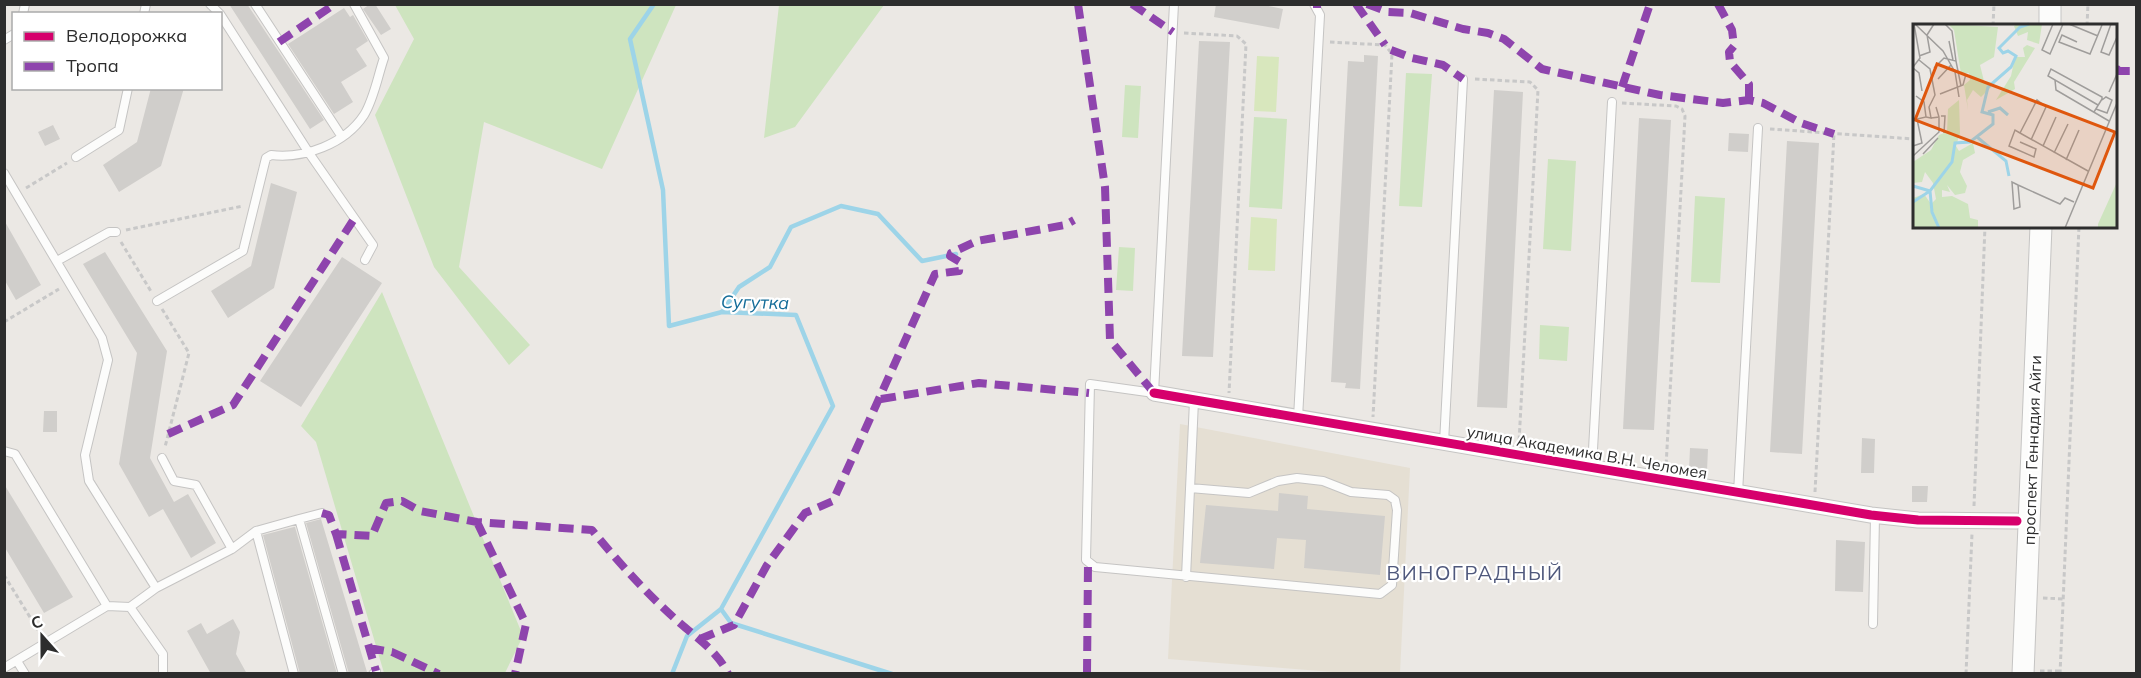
<svg xmlns="http://www.w3.org/2000/svg" width="2141" height="678" viewBox="0 0 2141 678" font-family="Mulish,sans-serif">
<style>
.education{fill:#e5dfd3}
.green{fill:#cee4bf}
.pitch{fill:#d8e7bd}
.lines{fill:none;stroke-linecap:round;stroke-linejoin:round}
.stream{stroke:#9dd4e8;stroke-width:4.5}
.building{fill:#d0cecb}
.lane-casing{stroke:#c5c4c3;stroke-width:10}
.street-casing{stroke:#c5c4c3;stroke-width:17}
.secondary-casing{stroke:#c5c4c3;stroke-width:23}
.path{stroke:#c8c8c8;stroke-width:3;stroke-dasharray:4.5 3;stroke-linecap:butt}
.lane{stroke:#fcfcfb;stroke-width:8}
.street{stroke:#fcfcfb;stroke-width:15}
.secondary{stroke:#fcfcfb;stroke-width:21}
.quiet{stroke:#8e44ad;stroke-width:8;stroke-dasharray:15 8;stroke-linecap:butt}
.cycleway-casing{stroke:#fff;stroke-width:13}
.cycleway{stroke:#d6006c;stroke-width:9}
.labels{text-anchor:middle;dominant-baseline:central;stroke-width:4.5;stroke-linejoin:round;paint-order:stroke}
.street-label{font-size:16px;fill:#2d2d2d;stroke:#fff}
.water-label{font-size:18px;font-style:italic;fill:#156d99;stroke:#fff}
.quarter-label{font-size:20px;letter-spacing:1.5px;fill:#4f587c;stroke:#fff}
.inset-river{fill:none;stroke:#9dd4e8;stroke-width:3}
.inset-road{fill:none;stroke:#9f9d9b;stroke-width:1.5}
.view{fill:#df570e;fill-opacity:0.15;stroke:#df570e;stroke-width:3}
.inset-edge{fill:none;stroke:#2d2d2d;stroke-width:3}
</style>
<rect width="100%" height="100%" fill="#ebe8e4"/>
<!-- education -->
<path class="education" d="M1180 424 1410 468 1400 673H1345L1168 659Z"/>
<!-- green -->
<path class="green" d="M395 5H676L602 169 484 122 459 267 530 345 509 365 434 267 375 115 414 39Z
M779 5H884L795 127 764 138Z
M1406 73 1432 74 1422 207 1399 206Z
M1125 85 1141 86 1138 138 1122 137Z
M1254 117 1287 119 1282 209 1249 207Z
M1548 159 1576 161 1571 251 1543 249Z
M1695 196 1725 198 1720 283 1691 282Z
M1119 247 1135 248 1133 291 1116 290Z
M382 292 523 636 505 673H384L316 442 301 426Z
M1540 325 1569 327 1567 361 1539 359Z"/>
<!-- pitch -->
<path class="pitch" d="M1257 56 1279 57 1276 112 1254 111Z
M1251 217 1277 219 1275 271 1248 270Z"/>
<g class="lines">
<!-- stream -->
<path class="stream" d="M654 4 630 39 663 190 669 326 722 312 796 315 833 406 721 609 687 636 672 674
M722 312 739 287 770 267 791 227 841 206 878 214 922 261 956 254
M721 609 731 623 892 674"/>
</g>
<!-- building -->
<path class="building" d="M229 4H247L324 120 310 129Z
M370 4H375L391 29 381 35 363 9Z
M1216 4H1259L1283 9 1279 29 1214 17Z
M344 8 350 17 353 15 368 41 356 49 367 66 341 82 353 102 334 114 288 44Z
M1199 41 1230 42 1213 357 1182 356Z
M1364 55 1378 56 1360 389 1345 388 1346 383 1331 382 1348 61 1364 62Z
M151 88H184L161 166 119 192 103 165 137 142Z
M1494 90 1523 92 1507 408 1477 407Z
M1639 118 1671 120 1654 430 1623 429Z
M53 125 60 139 45 146 38 132Z
M1729 133 1749 134 1748 152 1728 151Z
M1787 141 1819 143 1802 454 1770 452Z
M271 183 297 192 274 288 228 318 211 291 251 266Z
M4 220 41 285 16 300 4 279Z
M105 252 167 351 150 458 174 502 188 494 216 543 191 558 163 509 149 517 119 464 137 353 83 264Z
M342 257 382 283 301 407 260 381Z
M44 411H57V432H43Z
M1862 438 1875 439 1874 473H1861Z
M1690 448 1708 449 1707 471 1689 470Z
M4 484 73 597 44 613 4 546Z
M1912 486H1928L1927 502H1912Z
M1279 493 1308 496 1307 509 1385 516 1380 575 1304 568 1306 540 1277 538 1274 569 1200 563 1206 505 1278 511Z
M321 519 367 672V674H349L306 523Z
M294 527H295L337 674H300L263 535Z
M1836 540 1865 542 1863 592 1835 591Z
M233 619 240 632 236 654 247 674H211L187 631 201 623 207 634Z"/>
<g class="lines">
<!-- lane casing -->
<g class="lane-casing">
<path id="lane" d="M210 4 220 14
M255 4 342 137
M1174 4 1154 393 1090 384 1086 560 1095 567 1380 594 1392 585 1397 510 1395 500 1388 495 1351 492 1323 481 1297 478 1278 481 1249 493 1190 488
M23 14 25 4
M144 14 146 4
M220 14 309 153 373 245 365 260
M4 40 14 34
M76 157 119 130 128 88
M4 173 102 338 108 360 85 455 89 481 156 588 130 607 107 606
M57 261 109 232H116
M157 301 243 251 266 158 271 155C304 159 345 144 364 115 374 99 378 75 384 58L354 4
M1298 418 1320 15 1314 4
M1444 443 1463 79
M4 451 15 454 107 606 4 668
M1592 468 1612 102
M1738 493 1758 128
M299 519 322 513
M256 531 299 519 343 674
M232 549 256 531 294 674
M1186 577 1194 401
M156 588 232 549 196 485 174 481 162 458
M130 607 163 654V674
M1873 624 1875 516
M17 661 25 674
M373 674 376 671"/>
</g>
<!-- street casing -->
<g class="street-casing">
<path id="street" d="M1154 393 1871 515 1918 520 2017 521"/>
</g>
<!-- secondary casing -->
<g class="secondary-casing">
<path id="secondary" d="M2050 26V4
M2023 674 2041 226"/>
</g>
<!-- path -->
<path class="path" d="M1993 26 1994 4
M2087 26 2088 4
M1184 33 1237 36 1246 44 1229 393
M1330 42 1385 45 1392 54 1373 417
M1475 79 1530 82 1538 90 1519 442
M1622 103 1676 106 1682 109 1685 116 1666 467
M1770 129 1914 139
M26 188 67 163
M126 230 243 206
M121 242 152 293
M162 309 189 353 165 447
M4 322 59 289
M1815 492 1834 134
M1974 506 1985 226
M4 575 41 635
M2043 598 2063 599
M2040 671H2060
M1966 674 1972 534
M2060 674 2079 226"/>
<!-- lane -->
<use href="#lane" class="lane"/>
<!-- street -->
<use href="#street" class="street"/>
<!-- secondary -->
<use href="#secondary" class="secondary"/>
<!-- quiet -->
<path class="quiet" d="M1078 4 1105 187 1110 340 1154 393
M1132 4 1173 32
M1356 4 1385 45
M1367 4 1388 12 1410 13 1463 29 1488 33 1504 39 1542 69 1660 95 1723 103 1749 100 1763 103 1801 123 1834 134
M1718 4 1732 30 1734 46 1729 52 1730 62 1749 84V100
M1317 8V4
M279 42 335 4
M1391 50 1412 58 1443 65 1463 79
M2116 68 2119 71H2136
M1622 87 1650 4
M881 399 979 383 1089 393
M168 434 233 405 354 219
M322 513 329 515 336 534 372 536 386 503 402 501 420 511 477 522 592 530C619 563 649 596 681 624 697 638 719 653 728 674
M477 522 526 624 515 674
M336 534 376 671
M700 639 734 625 767 565 805 513 833 501 935 274 959 271 960 262 950 256 951 253 977 241 1065 225 1074 220
M369 648 392 652 439 674
M1087 674 1088 564"/>
<!-- cycleway casing -->
<g class="cycleway-casing">
<path id="cycleway" d="M1154 393 1871 515 1918 520 2017 521"/>
</g>
<!-- cycleway -->
<use href="#cycleway" class="cycleway"/>
</g>
<g class="labels">
<!-- street labels -->
<g class="street-label">
<text transform="translate(2032 450) rotate(-88)">проспект Геннадия Айги</text>
<text transform="translate(1587 452) rotate(10)">улица Академика В.Н. Челомея</text>
</g>
<!-- water labels -->
<g class="water-label">
<text transform="translate(755 302) rotate(1)">Сугутка</text>
</g>
<!-- quarter labels -->
<g class="quarter-label">
<text x="1475" y="572">ВИНОГРАДНЫЙ</text>
</g>
</g>
<!-- overview -->
<g transform="translate(1913 24)">
<rect width="204" height="204" fill="#ebe8e4"/>
<path d="M35 0 85 3 81 33 67 41 71 57 82 59 68 73 60 66 54 76 55 86 51 61 57 56 56 49 48 50 41 6ZM104 0H129L126 20 114 16 115 8 105 12 101 2ZM114 21 122 24 101 58 102 65 83 76 98 52 102 33H112L110 24ZM46 76 47 109 43 122 46 127 60 119 62 129 50 136 47 148 54 162 52 169 42 171 34 161 37 168 29 166V173L39 172 55 180 57 194 65 196V204H0V174L11 170 18 180 23 175 20 159 12 148 9 158 0 159V138L18 126 26 111 34 108 35 85ZM204 158V204H185V200Z" fill="#cee4bf"/>
<path class="inset-river" d="M75 88 87 84 95 91M64 113 93 137 96 152M0 162 17 167 19 188 26 204M0 178 17 167 39 138 42 119 57 118 80 100V91L69 88 75 63 98 43 103 32 95 27 90 29 86 24 107 3 116 0"/>
<path class="inset-road" d="M2 0 30 27 42 48 46 73M32 0 39 7 43 37M140 0 129 26 137 30 150 0M156 0 185 12M198 0 188 28 196 31 204 13M36 17 40 36M164 18 149 11 146 18 177 30 189 1M6 32 17 28 14 11 21 0M6 36 17 45 22 71 16 83 18 94 13 93M0 43 7 34 1 0M0 44 6 49 9 67M21 44 31 34 43 37 48 62M25 55 38 41M142 56 143 66 196 97M196 68 204 50M27 70 50 61 53 50M183 85 194 89 199 76 193 73 189 76M181 88 189 75V73L138 45 135 52 185 81M28 92H32L31 109M18 94 26 93 23 83M0 96 13 93 11 78 3 72M107 109 124 76 133 83 118 116M107 109 175 147M107 109 102 106 96 122 121 133 123 125 107 118M0 122 9 119 4 95M130 122 143 93M141 129 155 100M10 130 25 114M0 132 26 108V93M153 136 166 106M105 161 107 183 101 185 99 158 105 161 147 180 152 174 161 178M152 204 204 79"/>
<path class="view" d="M24 40 202 108 180 164 2 96Z"/>
<rect width="204" height="204" class="inset-edge"/>
</g>
<!-- border -->
<rect width="2141" height="678" fill="none" stroke="#2d2d2d" stroke-width="12"/>
<!-- legend -->
<rect x="12" y="12" width="210" height="78" fill="#ffffff" stroke="#ababab" stroke-width="1.5"/>
<rect x="24" y="32" width="30" height="9" fill="#d6006c" stroke="#ababab" stroke-width="1.5"/>
<text x="66" y="42" font-size="18" fill="#2d2d2d">Велодорожка</text>
<rect x="24" y="62" width="30" height="9" fill="#8e44ad" stroke="#ababab" stroke-width="1.5"/>
<text x="66" y="72" font-size="18" fill="#2d2d2d">Тропа</text>
<!-- north arrow -->
<g transform="translate(42 636) rotate(339)" stroke="#ffffff" stroke-width="4.5" paint-order="stroke">
<path d="M0-4.5L10 22L0 15L-10 22Z" fill="#2d2d2d"/>
<text y="-9" font-size="16" font-weight="bold" text-anchor="middle" fill="#2d2d2d">С</text>
</g>
</svg>
